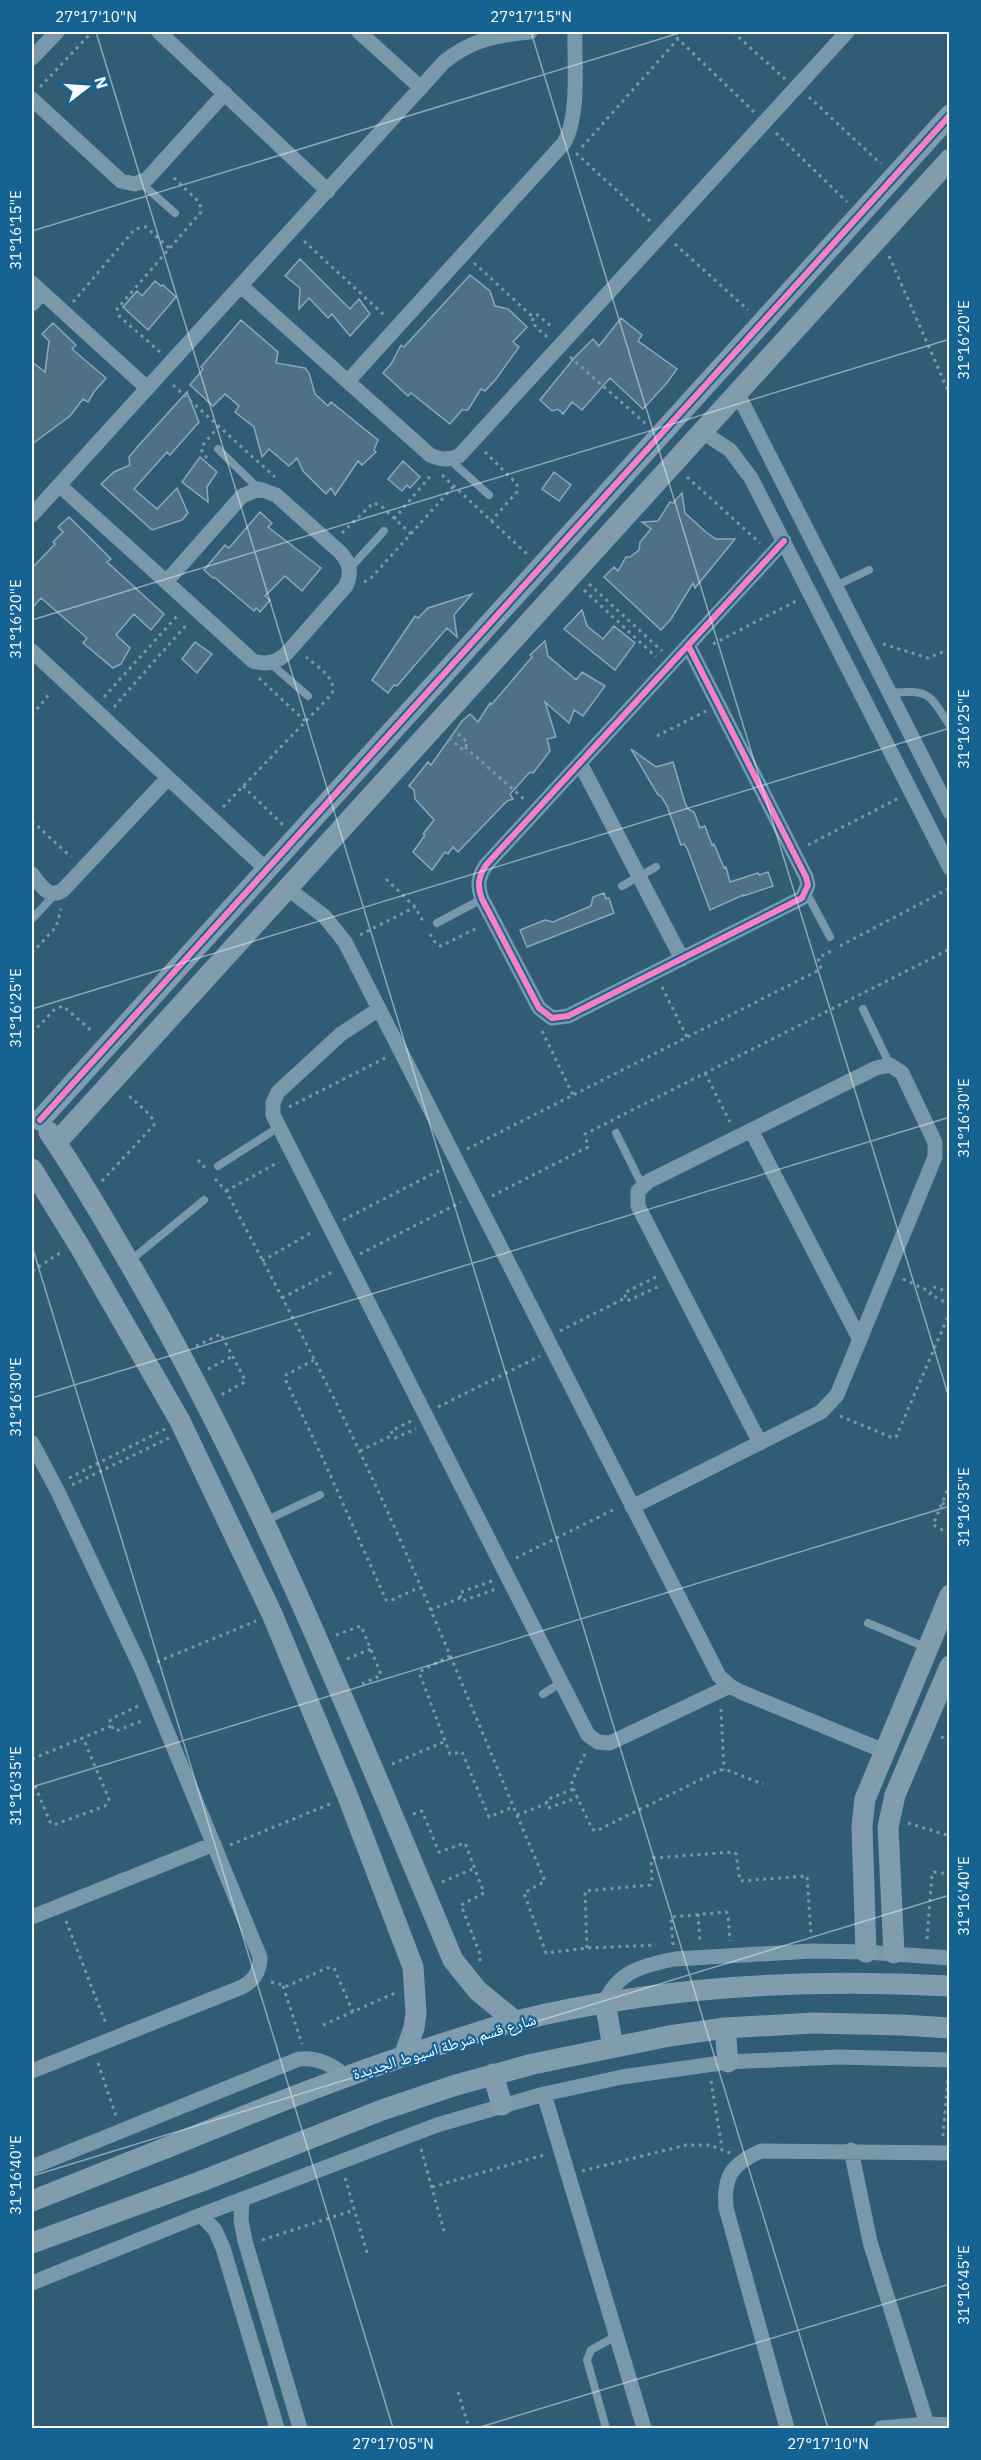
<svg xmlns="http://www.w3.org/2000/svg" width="981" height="2460" viewBox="0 0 981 2460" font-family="'IBM Plex Sans','Noto Naskh Arabic',sans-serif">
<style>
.building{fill:#4e7185;stroke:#8ea7b7;stroke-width:1.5}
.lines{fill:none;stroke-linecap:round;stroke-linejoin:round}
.path{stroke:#7998a9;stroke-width:3;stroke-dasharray:3 4.5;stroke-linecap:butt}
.lane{stroke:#7998a9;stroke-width:8}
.street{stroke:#7998a9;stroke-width:15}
.secondary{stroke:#819dad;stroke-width:21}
.cycleway-casing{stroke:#146393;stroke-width:10}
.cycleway{stroke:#ff80c0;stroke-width:6}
.ticks{fill:none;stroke:#fff;stroke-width:1.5;stroke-opacity:0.45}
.labels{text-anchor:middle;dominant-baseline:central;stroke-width:4.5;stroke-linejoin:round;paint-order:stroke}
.street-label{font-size:16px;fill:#fff;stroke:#146393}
.neatline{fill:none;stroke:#fff;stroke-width:2}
.ticks-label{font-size:15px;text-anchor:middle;fill:#fff}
</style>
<rect width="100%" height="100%" fill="#315c76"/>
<!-- building -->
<path class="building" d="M300 259 350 309 359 299 370 314 350 336 332 314 328 318 309 298 299 309 300 288 285 276Z
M470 275 490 291 495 306 508 309 527 327 513 342 519 347 496 379 485 391 481 389 468 410H462L450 424 411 393 408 396 383 373 391 364 401 345 404 347Z
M155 281 161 286 163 285 176 297 148 330 123 307 137 291 142 296Z
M621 318 642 335 638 341 677 369 666 384 643 409 610 378 582 410 572 402 563 414 558 409 552 411 540 400 575 357 593 339 599 346Z
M241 320 278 352 276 363 305 368 309 373 315 394 328 406 331 402 378 440 374 450 376 452 362 465 358 461 335 495 331 488 326 494 303 471 297 458 289 466 269 449 262 457 254 427 235 412 239 406 225 394 213 406 190 385 203 369 201 367Z
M53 323 76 345 72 349 106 378 94 392 88 402 83 399 70 416 32 444V362L45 372 49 341 42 334Z
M187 392 199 422 170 455 167 452 134 489 157 509 177 488 188 513 182 520 152 530 101 484 114 472 130 465 129 457 139 445Z
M200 457 217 472 207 487 208 502 182 482Z
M403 461 420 477 410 488 407 485 402 491 388 479Z
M554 472 571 485 559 501 542 489Z
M682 493 685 513 707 533 716 539H735L695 588 693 583 671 619 661 630 604 577 614 567 618 571 626 557H630L639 550 640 542 651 529 642 522 658 521 670 502 673 503Z
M260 512 272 523 268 527 321 568 302 591 285 576 265 596 270 600 260 612 256 608 254 611 215 578H213L204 570 225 545 229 548Z
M69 517 111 559 107 562 164 614 151 630 134 614 116 635 130 648 121 664 113 668 83 643 87 638 41 598 32 608V568L55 544 53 542 63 532 58 527Z
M472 594 454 615 457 637 447 628 397 686 394 685 388 693 372 680 415 616 418 618 428 608Z
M582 610 587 626 603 639 614 626 635 643 615 670 564 629Z
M545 641 548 656 574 678 576 680 582 672 605 686 583 716 574 710 569 723 545 702 556 737 547 739 550 751 533 773 530 772 510 794 513 799 507 801 458 852 453 847 448 854 445 852 432 870 413 852 425 835 423 834 434 820 415 799 414 790 409 786 428 762 431 765 462 721 470 714 478 722 490 703 492 704 532 657 530 655Z
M195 642 212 654 197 673 182 659Z
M631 749 656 767 673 762 685 803 688 809 694 812 700 828 705 826 712 845 714 844 724 868 726 867 730 882 758 873 759 875 768 872 773 886 743 896V895L710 910 687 848 684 844 681 845 667 806 661 796 658 795Z
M604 893 606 899 609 898 614 913 527 947 520 930 545 920 553 922 591 906 593 897Z"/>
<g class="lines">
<!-- path -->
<path class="path" d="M671 32 754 112
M733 32 785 79
M40 87 92 32
M809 97 881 164
M776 133 847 202
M582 147 678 39
M576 153 651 222
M304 241 385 316
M675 244 748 310
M889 256 950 395
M474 263 533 317
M73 302 135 229 146 227 170 249
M547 337 532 323 533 317 538 315 553 328
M160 352 120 317 117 309 201 212 200 203 172 176
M570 357 646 424
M173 385 275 477
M485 452 517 484V492L491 521
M207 458 202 452V446L219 426
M442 475 527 554
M687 477 760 543
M394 519 432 474
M342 533 373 503 380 505 411 534
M364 582 372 577 453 487
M589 584 662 651
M584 590 656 657
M713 644 796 601
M883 644 928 658 950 649
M259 678 305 721
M104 697 178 615
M114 707 187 624
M32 715 51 692
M657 736 706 711
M449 738 463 750 468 743 456 732
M465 747 525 800
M243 786 283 825
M223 807 332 694C337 677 317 667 306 657
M32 821 71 857
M808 845 899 798
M386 879 415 907 424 923
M430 934 436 944 441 946 479 927
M360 935 415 907
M840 946 950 888
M32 953 56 927 61 909
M662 987 687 1037
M542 1031 573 1095
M32 1033 54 1010 63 1006 93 1032
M705 1073 730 1122
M289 1107 385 1058
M467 1149 821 969 818 958 831 951
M198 1160 206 1169
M215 1179 226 1191C271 1277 318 1363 359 1450 426 1591 483 1737 545 1881L524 1893 546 1953 587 1948 656 1945
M102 1181 154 1125 151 1116 127 1094
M226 1191 279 1162
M492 1196 588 1147 585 1134 950 949
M343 1220 444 1168
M360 1254 461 1202
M262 1261 314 1231
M32 1271 60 1253
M656 1277 624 1293 627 1301 662 1285
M903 1279 931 1292
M950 1293 935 1287 930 1294 950 1305
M282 1298 334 1271
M560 1331 625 1298
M196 1346 221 1334 245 1380V1382L221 1395
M314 1360 286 1375 285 1379 324 1461 386 1600 390 1601 420 1587
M208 1369 233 1356
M438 1407 540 1356
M840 1416 893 1438 896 1437 950 1312
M411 1421 391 1431 395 1438 416 1429
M360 1451 393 1435
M69 1478 165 1429
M950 1484 933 1525 950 1534
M72 1485 169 1438
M942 1503 950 1506
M516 1558 617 1508
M492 1581 459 1593 462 1601 496 1589
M430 1610 460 1598
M336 1635 361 1626 381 1674 380 1676 359 1685
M450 1656 419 1672 450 1754 462 1752 489 1817 513 1807
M347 1659 371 1649
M157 1662 256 1621
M138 1706 113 1718 110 1721 113 1729 116 1731 144 1720
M721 1709 724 1770
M941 1737 950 1740
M585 1754 572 1781V1786L592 1829 596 1831 720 1770H727L763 1784
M32 1759 111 1726
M392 1764 446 1741
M32 1779 51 1824H56L105 1806 109 1799 83 1738
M573 1789 546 1800 548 1808 577 1798
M413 1814 422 1811 439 1852 465 1843 484 1893 461 1905 480 1954V1964
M517 1815 546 1804
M908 1823 950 1836
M230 1845 330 1804
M442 1882 475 1868
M698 1914 700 1942
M66 1921 106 2024
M927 1939 932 1874 934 1872 950 1874
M673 1945 671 1917 726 1912 728 1914 730 1941
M587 1948 585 1891 650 1885 652 1881 651 1861 653 1858 734 1852 736 1854 740 1881 807 1876 811 1934
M271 1982 287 1986 327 1968H334L353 2012
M283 1986 302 2044
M323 2025 395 1993
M98 2063 116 2116
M711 2081 722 2148
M943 2136 948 2077
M421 2149 444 2231
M582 2171 686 2145H710L730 2153
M345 2178 368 2256
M432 2187 547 2154
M262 2240 354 2210
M458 2392 469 2428"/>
<!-- lane -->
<path class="lane" d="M141 183 175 213
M218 449 259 489
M449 459 489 495
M350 568 384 531
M835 586 869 570
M270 663 308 696
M889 693C930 690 928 692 950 726
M622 886 656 867
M806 892 830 937
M32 919 55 894
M437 923 482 899
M863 1009 890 1065
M616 1133 642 1185
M218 1166 279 1127
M131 1260 204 1200
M265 1521 320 1495
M868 1623 925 1647
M543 1694 562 1682
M606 2428 587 2360 591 2350 616 2336"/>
<!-- street -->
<path class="street" d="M159 32 328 191
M359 32 421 88
M32 58 57 32
M32 99 121 181 135 184 147 179 225 93
M32 283 147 388
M241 286 430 455C441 460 448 460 459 456L847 32
M32 304 42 293
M348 381 564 143C580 114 574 65 575 32
M737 392 950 812
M701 431 730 450 751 478 950 868
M59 485C124 543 188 602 253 661 266 665 275 663 286 654L346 586C352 572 350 563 340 552L276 495 259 489 242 496 166 582
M32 515 444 62C471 40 496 35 530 32
M688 645 806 877 808 885 802 898 568 1016 552 1018 539 1008 482 899C477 886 478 877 486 865L784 541
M32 651 267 870
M580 763 682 959
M32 874C40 884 48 900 63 890L168 778
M287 888 325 917 345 942 719 1676 730 1686 741 1692 884 1751
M379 1009 341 1034 278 1092 273 1103V1115L588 1735 598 1742 610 1743 730 1686
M751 1130 860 1340
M32 1443 58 1492 141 1668 260 1957C260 1971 255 1980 242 1987L32 2071
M632 1507 821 1412 837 1395 935 1157V1143L932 1136 902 1073 890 1065 876 1068 649 1181 638 1191V1206L760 1443
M32 1917 214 1844
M605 2002C618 1971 644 1965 675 1959L812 1951 866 1952 950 1958
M544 2094 644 2428
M851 2150 870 2242 927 2424
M32 2167 299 2059C318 2057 332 2064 345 2076
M242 2199 241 2220 245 2241 300 2428
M201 2215 215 2230 223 2248 277 2428
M32 2283 201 2215 437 2125 544 2094 622 2077 728 2062 838 2057 950 2060
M787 2428 726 2208C723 2176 732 2164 761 2151L950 2153
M881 2428 927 2424 950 2425"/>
<!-- secondary -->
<path class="secondary" d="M40 1120 950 115
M49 1132C83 1182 113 1234 143 1287 266 1502 357 1732 453 1960L478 1991 515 2021
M56 1143 950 159
M32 1169 80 1247 180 1421 272 1614 348 1797 413 1967 416 2013 414 2028 404 2056
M866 1952 862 1826 865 1799 950 1595
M894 1953 888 1827 895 1795 950 1666
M605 2002 613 2047
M725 2028 728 2062
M493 2074 502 2105
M32 2201C110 2170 189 2139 267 2107 330 2082 393 2059 457 2039 477 2033 496 2026 516 2021 659 1986 803 1978 950 1986
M32 2243 202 2181 382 2110 456 2085 533 2064 669 2036 725 2028 813 2023 902 2025 950 2028"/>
<!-- cycleway casing -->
<g class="cycleway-casing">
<path id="cycleway" d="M688 645 806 877 808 885 802 898 568 1016 552 1018 539 1008 482 899C477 886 478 877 486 865L784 541
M40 1120 950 115"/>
</g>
<!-- cycleway -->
<use href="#cycleway" class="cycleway"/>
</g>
<!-- ticks -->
<path class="ticks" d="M96 32 828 2428M531 32 950 1401M32 231 683 32M32 620 950 339M32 1009 950 728M32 1246 393 2428M32 1398 950 1117M32 1787 950 1506M32 2176 950 1895M477 2428 950 2284"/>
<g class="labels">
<!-- street labels -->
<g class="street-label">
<text transform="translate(444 2046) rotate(-17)">شارع قسم شرطة اسيوط الجديدة</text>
</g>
</g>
<!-- border -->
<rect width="981" height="2460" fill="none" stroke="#146393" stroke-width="66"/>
<!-- north arrow -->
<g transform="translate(87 87) rotate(73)" stroke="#146393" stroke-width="4.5" paint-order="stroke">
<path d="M0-4.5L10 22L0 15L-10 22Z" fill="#ffffff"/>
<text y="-9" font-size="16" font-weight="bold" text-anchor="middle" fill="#ffffff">N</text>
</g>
<rect x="33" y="33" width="915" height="2394" class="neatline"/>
<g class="ticks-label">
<text x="96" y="22">27°17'10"N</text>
<text x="531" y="22">27°17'15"N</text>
<text transform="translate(16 230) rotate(-90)" y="5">31°16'15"E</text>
<text transform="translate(964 340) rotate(-90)" y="5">31°16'20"E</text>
<text transform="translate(16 619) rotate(-90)" y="5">31°16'20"E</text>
<text transform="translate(964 729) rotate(-90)" y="5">31°16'25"E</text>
<text transform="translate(16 1008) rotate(-90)" y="5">31°16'25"E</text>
<text transform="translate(964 1118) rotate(-90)" y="5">31°16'30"E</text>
<text transform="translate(16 1397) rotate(-90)" y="5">31°16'30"E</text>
<text transform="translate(964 1507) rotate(-90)" y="5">31°16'35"E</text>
<text transform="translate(16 1786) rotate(-90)" y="5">31°16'35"E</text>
<text transform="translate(964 1896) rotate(-90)" y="5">31°16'40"E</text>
<text transform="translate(16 2175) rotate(-90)" y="5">31°16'40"E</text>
<text transform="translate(964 2285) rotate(-90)" y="5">31°16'45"E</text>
<text x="393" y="2449">27°17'05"N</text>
<text x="828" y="2449">27°17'10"N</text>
</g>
</svg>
